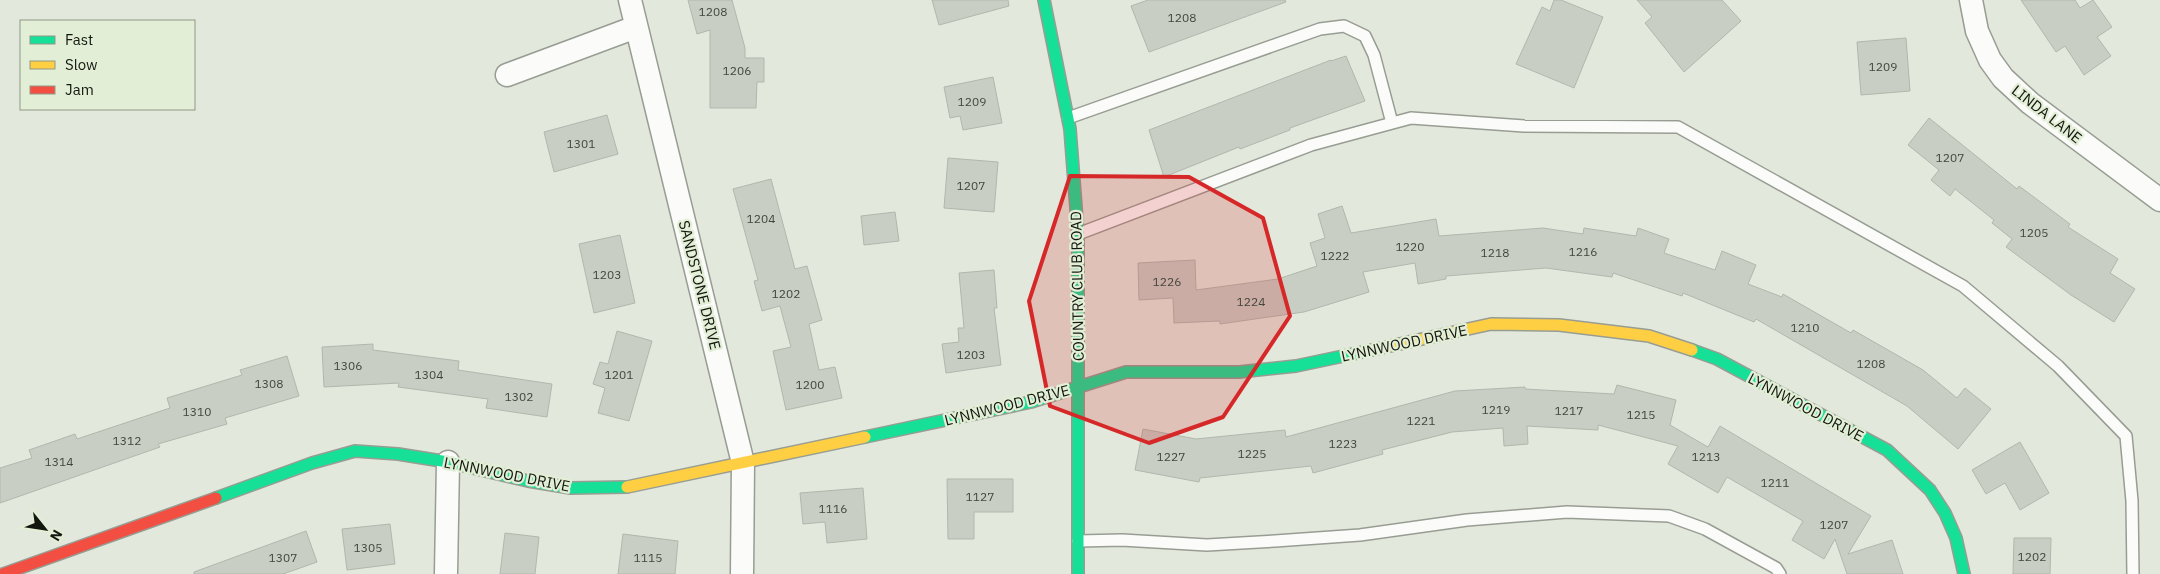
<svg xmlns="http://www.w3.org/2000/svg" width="2160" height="574" viewBox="0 0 2160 574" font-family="'IBM Plex Sans',sans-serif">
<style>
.building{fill:#c9cec4;stroke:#b2b7ad}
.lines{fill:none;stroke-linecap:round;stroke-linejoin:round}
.lane-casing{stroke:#989d93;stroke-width:14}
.street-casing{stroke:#989d93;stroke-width:25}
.fast-casing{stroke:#989d93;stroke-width:14}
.slow-casing{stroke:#989d93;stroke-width:14}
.jam-casing{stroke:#989d93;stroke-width:14}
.lane{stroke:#fbfcfa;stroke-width:11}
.street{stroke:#fbfcfa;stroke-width:22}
.fast{stroke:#16e098;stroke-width:11}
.slow{stroke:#ffcf43;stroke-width:11}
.jam{stroke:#f24e42;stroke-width:11}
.marked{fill:#d62828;fill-opacity:0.2;stroke:#d62828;stroke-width:4;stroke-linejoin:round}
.labels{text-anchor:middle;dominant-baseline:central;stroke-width:4.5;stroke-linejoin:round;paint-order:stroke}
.number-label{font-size:12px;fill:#42463d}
.street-label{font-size:15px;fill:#13170f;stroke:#e3eed6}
</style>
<rect width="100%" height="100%" fill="#e2e8dc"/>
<!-- building -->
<path class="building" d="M688 0H732L745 48V58H764V82H757L756 108H710V30L697 34Z
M932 0H1008L1009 6 939 25Z
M1148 0H1285L1286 2 1149 52 1131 6Z
M1554 0H1561L1603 17 1574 88 1516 64 1542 7 1550 11Z
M1637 0H1722L1741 21 1684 72 1645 23 1652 17Z
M2021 0H2075L2080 8 2093 0 2112 27 2097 37 2111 56 2084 75 2065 46 2056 52Z
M1906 38 1910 91 1861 95 1857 42Z
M1346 56 1365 101 1290 128V130L1240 149 1239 147 1164 177 1149 130 1331 60V61Z
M993 77 1002 123 963 130 960 116 950 118 944 87Z
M607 115 618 154 554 172 544 132Z
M1929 118 2017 189 2019 186 2070 224 2068 227 2118 259 2110 273 2135 289 2114 322 2071 295 2006 247 2012 239 1992 223 1994 220 1955 189 1950 196 1931 180 1939 170 1908 145Z
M948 158 998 162 994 212 944 208Z
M771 179 795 269 807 266 822 320 809 324 819 370 835 367 842 398 786 410 773 351 791 347 780 306 762 311 754 281 758 280 733 189Z
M1342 206 1351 233 1436 219 1439 236 1543 228 1583 234 1584 228 1636 236 1638 228 1669 239 1664 253 1715 270 1722 251 1756 265 1748 284 1782 297 1783 294 1851 333 1853 330 1923 370 1957 398 1965 388 1991 409 1958 449 1907 406 1756 319 1754 322 1683 293 1682 296 1613 273 1612 277 1546 268 1446 276V279L1418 284 1415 263 1363 272 1369 292 1304 312 1220 324V321L1174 323 1173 298 1139 300 1138 263 1195 260 1196 290 1278 279 1317 266 1310 243 1325 238 1318 214Z
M895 212 899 241 864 245 861 216Z
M620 235 635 303 594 313 579 244Z
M994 270 997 308H994L1001 365 946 373 942 344 959 342 958 328H964L959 273Z
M617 331 652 341 629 421 598 413 605 388 593 384 600 362 608 364Z
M373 344V350L459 361 458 370 552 384 547 417 486 408 488 399 398 387 399 383 324 387 322 347Z
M287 356 299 396 225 418 227 424 158 444 160 447 0 503V468L32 458 29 450 75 434 77 439 170 408 167 398 242 375 240 370Z
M1617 385 1676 400 1670 425 1708 447 1720 426 1871 516 1848 554 1892 540 1903 574H1847L1835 539 1824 559 1792 540 1803 521 1727 477 1718 493 1668 464 1678 446 1598 425V430L1527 426 1528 444 1504 446 1503 428 1452 432 1382 450 1383 454 1313 473 1311 466 1200 478 1199 482 1135 470 1143 429 1196 439 1285 430 1286 437 1455 391 1525 387V389L1614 394Z
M2020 442 2049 493 2020 510 2005 483 1986 494 1972 470Z
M947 479H1013V512H974V539H948Z
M863 488 867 539 827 543 825 522 803 524 800 493Z
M390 524 395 564 347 570 342 529Z
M306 531 317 562 283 574H194V572Z
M505 533 539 537 535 574H500Z
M623 534 678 541 675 574H618Z
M2014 538H2051L2050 574H2013Z"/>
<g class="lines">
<!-- lane casing -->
<g class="lane-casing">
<path id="lane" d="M1068 118 1320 29 1344 26 1365 36 1374 55 1392 123
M1078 234 1311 145 1411 118 1524 126 1678 127 1963 286 2058 366 2126 436 2132 501 2133 574
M1078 541 1122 540 1207 545 1275 541 1360 535 1467 520 1567 512 1669 516 1705 529 1776 568 1780 574"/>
</g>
<!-- street casing -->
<g class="street-casing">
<path id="street" d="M630 0 743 463 742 574
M1971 0 1977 31 1990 60 2003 78 2030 103 2160 200
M507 75 636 27
M446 574 448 462"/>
</g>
<!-- fast casing -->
<g class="fast-casing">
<path id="fast" d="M1044 0 1070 129 1078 234V574
M1692 350 1717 359 1887 450 1930 490 1945 513 1956 538 1964 574
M865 437 1031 402 1126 372H1239L1296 366 1372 350
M216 498 312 463 355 451 398 454 448 462 528 481 571 488 627 487"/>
</g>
<!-- slow casing -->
<g class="slow-casing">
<path id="slow" d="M1372 350 1491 324 1559 325 1649 336 1692 350
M627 487 865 437"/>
</g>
<!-- jam casing -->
<g class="jam-casing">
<path id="jam" d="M3 574 216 498"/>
</g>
<!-- lane -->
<use href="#lane" class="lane"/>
<!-- street -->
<use href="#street" class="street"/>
<!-- fast -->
<use href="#fast" class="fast"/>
<!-- slow -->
<use href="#slow" class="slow"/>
<!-- jam -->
<use href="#jam" class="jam"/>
</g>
<!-- marked area -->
<path class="marked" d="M1070 176 1189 177 1263 218 1290 316 1223 417 1149 443 1050 406 1029 301Z"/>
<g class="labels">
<!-- number labels -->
<g class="number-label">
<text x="713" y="11">1208</text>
<text x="1182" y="17">1208</text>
<text x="1883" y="66">1209</text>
<text x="737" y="70">1206</text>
<text x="972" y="101">1209</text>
<text x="581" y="143">1301</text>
<text x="1950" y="157">1207</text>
<text x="971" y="185">1207</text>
<text x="761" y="218">1204</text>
<text x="2034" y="232">1205</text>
<text x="1410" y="246">1220</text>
<text x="1583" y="251">1216</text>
<text x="1495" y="252">1218</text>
<text x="1335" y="255">1222</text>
<text x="607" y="274">1203</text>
<text x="1167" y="281">1226</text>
<text x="786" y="293">1202</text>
<text x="1251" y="301">1224</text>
<text x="1805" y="327">1210</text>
<text x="971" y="354">1203</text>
<text x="1871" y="363">1208</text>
<text x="348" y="365">1306</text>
<text x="429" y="374">1304</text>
<text x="619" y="374">1201</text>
<text x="269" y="383">1308</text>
<text x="810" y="384">1200</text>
<text x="519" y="396">1302</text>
<text x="1496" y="409">1219</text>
<text x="1569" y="410">1217</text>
<text x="197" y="411">1310</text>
<text x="1641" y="414">1215</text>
<text x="1421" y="420">1221</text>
<text x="127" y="440">1312</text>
<text x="1343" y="443">1223</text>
<text x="1252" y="453">1225</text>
<text x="1171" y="456">1227</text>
<text x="1706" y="456">1213</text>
<text x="59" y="461">1314</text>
<text x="1775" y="482">1211</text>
<text x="980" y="496">1127</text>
<text x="833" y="508">1116</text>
<text x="1834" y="524">1207</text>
<text x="368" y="547">1305</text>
<text x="2032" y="556">1202</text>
<text x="283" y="557">1307</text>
<text x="648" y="557">1115</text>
</g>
<!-- street labels -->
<g class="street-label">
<text transform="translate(2047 114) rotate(38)">LINDA LANE</text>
<text transform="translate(700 285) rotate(76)">SANDSTONE DRIVE</text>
<text transform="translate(1077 286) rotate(-91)">COUNTRY CLUB ROAD</text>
<text transform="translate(1404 343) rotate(-12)">LYNNWOOD DRIVE</text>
<text transform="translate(1007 405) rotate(-14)">LYNNWOOD DRIVE</text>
<text transform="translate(1806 407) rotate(28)">LYNNWOOD DRIVE</text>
<text transform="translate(507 474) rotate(11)">LYNNWOOD DRIVE</text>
</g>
</g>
<!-- legend -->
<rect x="20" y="20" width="175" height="90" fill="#e3eed6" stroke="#909886"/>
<rect x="30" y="36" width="25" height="8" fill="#16e098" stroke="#909886"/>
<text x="65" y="45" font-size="15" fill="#13170f">Fast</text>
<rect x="30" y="61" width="25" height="8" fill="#ffcf43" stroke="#909886"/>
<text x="65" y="70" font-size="15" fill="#13170f">Slow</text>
<rect x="30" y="86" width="25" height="8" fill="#f24e42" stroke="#909886"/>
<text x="65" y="95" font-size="15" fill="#13170f">Jam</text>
<!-- north arrow -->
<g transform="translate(45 529) rotate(120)" stroke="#e3eed6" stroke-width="4" paint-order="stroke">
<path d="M0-4L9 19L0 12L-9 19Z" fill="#13170f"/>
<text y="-8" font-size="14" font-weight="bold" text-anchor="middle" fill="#13170f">N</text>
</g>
</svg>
